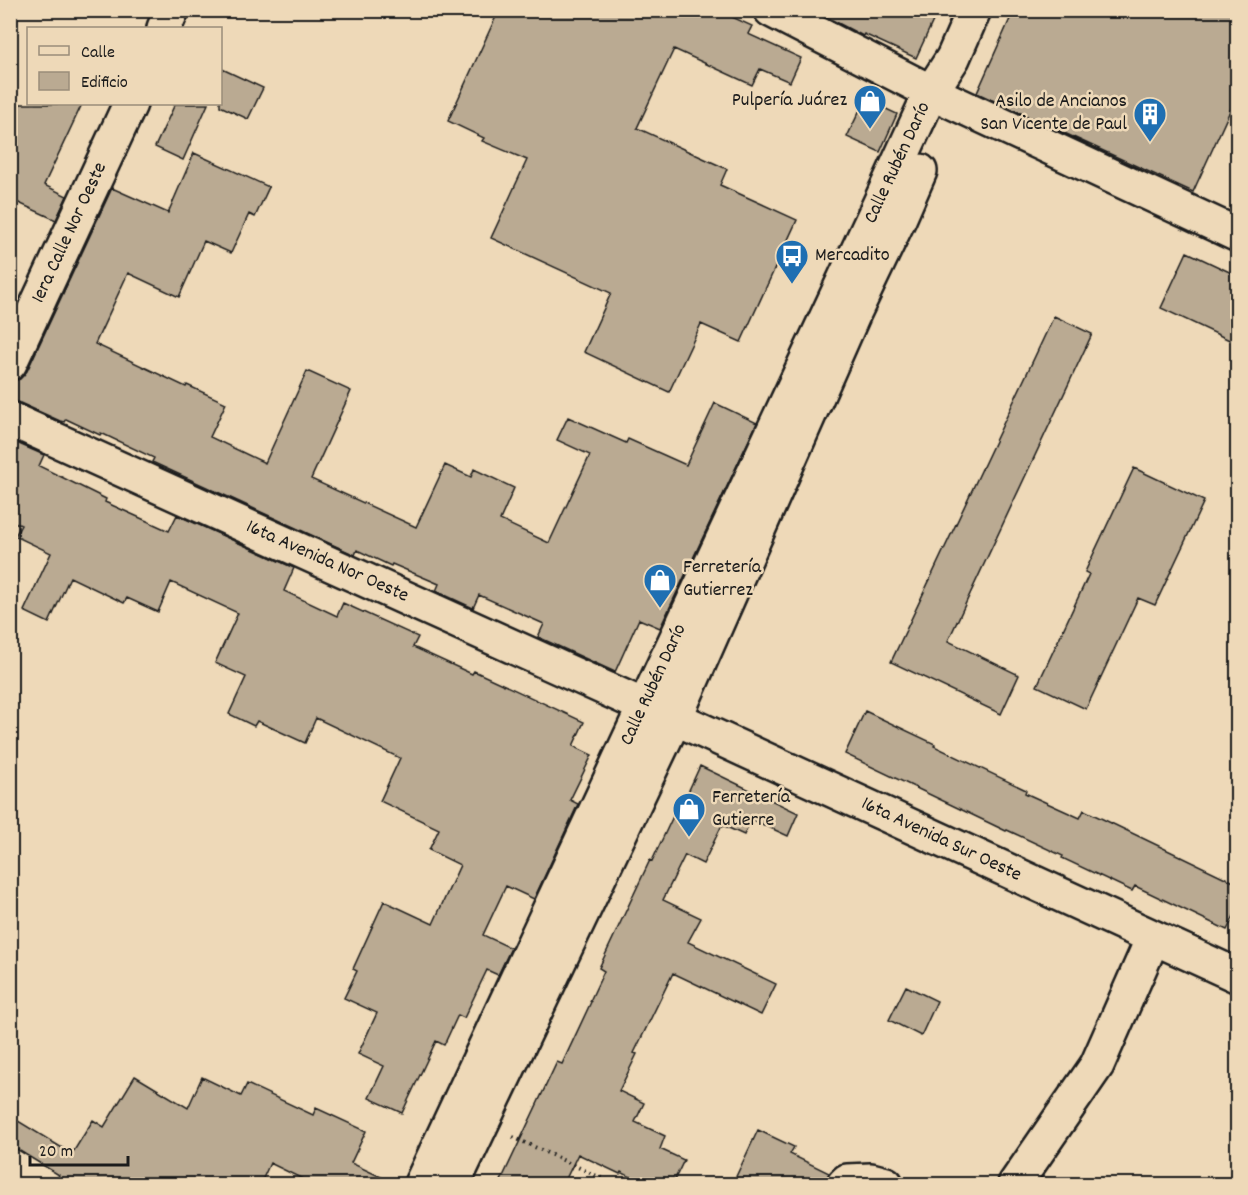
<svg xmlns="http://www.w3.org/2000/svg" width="1248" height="1195" viewBox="0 0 1248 1195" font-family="Dekko,sans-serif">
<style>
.building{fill:#baaa92;stroke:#1c1c1c;stroke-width:1.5}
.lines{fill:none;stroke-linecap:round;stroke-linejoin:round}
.street-casing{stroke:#1c1c1c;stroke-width:38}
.secondary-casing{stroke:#1c1c1c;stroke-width:38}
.path{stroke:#1c1c1c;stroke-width:4;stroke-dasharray:1.5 4.5;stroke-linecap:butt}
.street{stroke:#eed9b8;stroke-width:33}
.secondary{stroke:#eed9b8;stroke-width:33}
.labels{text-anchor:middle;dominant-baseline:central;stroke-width:5;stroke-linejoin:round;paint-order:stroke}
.poi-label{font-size:20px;fill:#1c1c1c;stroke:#eed9b8;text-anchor:start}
.street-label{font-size:20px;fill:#1c1c1c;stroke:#eed9b8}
</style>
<rect width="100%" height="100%" fill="#eed9b8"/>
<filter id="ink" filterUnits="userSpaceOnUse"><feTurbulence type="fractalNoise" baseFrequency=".0167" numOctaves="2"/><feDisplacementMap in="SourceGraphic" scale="12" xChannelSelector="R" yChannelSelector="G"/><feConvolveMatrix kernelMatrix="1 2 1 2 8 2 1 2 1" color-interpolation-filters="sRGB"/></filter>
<g filter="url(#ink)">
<!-- building -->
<path class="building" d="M499 10H717L752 26 748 34 801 58 790 82 760 69 752 85 674 49 637 128 727 169 720 185 797 220 741 342 701 324 669 392 584 352 611 293 491 238 527 160 482 141 484 138 448 121Z
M813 10H938L916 58 864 34 863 36Z
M1014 10H1238V93L1193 192 977 93Z
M220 68 263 88 248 119 220 106Z
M865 99 897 114 880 152 847 137Z
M10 104H82L44 185 67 196 56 220 10 199Z
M175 104H208L183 160 155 147Z
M194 153 269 187 255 217 249 214 231 253 204 241 179 297 128 273 95 344 186 387 187 385 226 403 210 437 265 463 307 371 351 391 311 479 416 527 445 465 471 477 474 469 514 488 500 520 549 543 590 455 557 440 568 417 626 443 628 439 686 465 715 403 757 423 660 628 639 619 615 672 538 637 544 624 479 595 473 608 436 591 439 584 392 564 391 566 357 550 355 555 152 462 154 458 101 433 100 435 66 419 64 422 60 421 18 402 10 401V382L20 379 27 371 112 188 168 213Z
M1187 252 1238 276V344L1161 308Z
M1054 316 1092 334 948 641 1019 675 1001 714 891 662Z
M10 440 44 455 39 466 106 499 105 502 169 531 177 515 294 568 284 591 337 616 343 603 418 637 413 647 472 674 474 671 584 722 573 746 592 755 570 800 578 804 534 899 506 886 483 935 511 948 498 975 487 970 464 1018 458 1015 444 1045 436 1041 402 1113 369 1098 384 1066 358 1054 377 1013 344 998 357 971 353 969 384 901 433 924 460 865 429 850 439 829 380 801 400 758 316 718 305 743 257 721 254 726 229 714 246 677 215 663 238 613 171 582 158 612 127 598 124 603 70 577 49 623 24 611 51 553 15 536 21 525 10 520Z
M1134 468 1204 501 1155 605 1138 598 1086 709 1037 686 1089 574 1085 572Z
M865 711 935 744 934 746 1026 790 1025 793 1080 818 1084 810 1238 884V908L1227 930 1135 886 1132 891 1062 858 1063 856 1007 830 1006 831 845 754Z
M700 766 798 813 788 836 751 819 744 835 722 825 703 864 685 855 663 900 701 918 688 942 776 984 761 1015 673 973 634 1053 637 1054 619 1091 644 1103 635 1122 665 1136 660 1149 684 1160 672 1185H647L621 1172 620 1174 578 1154 563 1185H499L557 1062 562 1064 591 1002 590 1001 604 971 599 968 650 860 652 861 675 812 678 814Z
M906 986 937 1001 921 1036 889 1020Z
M135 1076 188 1108 202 1077 241 1096 247 1084 313 1115 316 1108 366 1131 351 1163 398 1185H315L270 1163 260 1185H53L59 1175 10 1145V1116L72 1154 93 1120 104 1127Z
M758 1130 794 1147 790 1154 829 1173 826 1179V1185H732Z"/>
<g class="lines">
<!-- street casing -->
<g class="street-casing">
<path id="street" d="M771 10 931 92 1238 235
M164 28 172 10
M10 363 130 104
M10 419 644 706 675 718 1238 976
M844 1184 847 1181 871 1180 886 1184
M1015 1184 1097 1065 1153 938"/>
</g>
<!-- secondary casing -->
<g class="secondary-casing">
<path id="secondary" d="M421 1184 880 203 931 92 953 58 974 10
M453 1184 675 718 854 313 900 217 920 171"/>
</g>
<!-- path -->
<path class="path" d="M513 1137 614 1184"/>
<!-- street -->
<use href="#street" class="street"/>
<!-- secondary -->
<use href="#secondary" class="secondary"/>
</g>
</g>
<!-- icons -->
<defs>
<g id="shop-pin" transform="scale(1.725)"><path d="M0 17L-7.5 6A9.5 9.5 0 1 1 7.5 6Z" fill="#1f6fb2" stroke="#eed9b8"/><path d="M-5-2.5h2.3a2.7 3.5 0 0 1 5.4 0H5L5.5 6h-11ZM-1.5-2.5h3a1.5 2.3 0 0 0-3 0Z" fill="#fff"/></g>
<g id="building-pin" transform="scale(1.725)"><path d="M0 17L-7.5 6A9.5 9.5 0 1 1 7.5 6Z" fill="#1f6fb2" stroke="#eed9b8"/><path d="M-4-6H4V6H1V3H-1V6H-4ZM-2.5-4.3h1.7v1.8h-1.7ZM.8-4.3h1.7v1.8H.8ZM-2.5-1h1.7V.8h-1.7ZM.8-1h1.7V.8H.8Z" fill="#fff"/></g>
<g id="bus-pin" transform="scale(1.725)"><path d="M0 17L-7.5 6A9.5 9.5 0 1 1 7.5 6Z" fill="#1f6fb2" stroke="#eed9b8"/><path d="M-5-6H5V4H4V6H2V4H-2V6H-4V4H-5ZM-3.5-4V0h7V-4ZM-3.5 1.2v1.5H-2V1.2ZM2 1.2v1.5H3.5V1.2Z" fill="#fff"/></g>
</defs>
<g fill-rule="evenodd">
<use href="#shop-pin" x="870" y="101"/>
<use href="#building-pin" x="1150" y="114"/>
<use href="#bus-pin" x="792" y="256"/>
<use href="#shop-pin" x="660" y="580"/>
<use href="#shop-pin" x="689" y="809"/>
</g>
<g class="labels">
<!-- poi labels -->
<g class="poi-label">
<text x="847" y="101" text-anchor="end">Pulpería Juárez</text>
<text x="1127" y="102" text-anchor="end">Asilo de Ancianos<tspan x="1127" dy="23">San Vicente de Paul</tspan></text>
<text x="815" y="256">Mercadito</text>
<text x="683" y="568">Ferretería<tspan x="683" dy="23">Gutierrez</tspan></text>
<text x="712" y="798">Ferretería<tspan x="712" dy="23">Gutierre</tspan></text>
</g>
<!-- street labels -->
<g class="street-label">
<text transform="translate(898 163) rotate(-65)">Calle Rubén Darío</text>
<text transform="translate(70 233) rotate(-65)">1era Calle Nor Oeste</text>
<text transform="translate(327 562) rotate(24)">16ta Avenida Nor Oeste</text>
<text transform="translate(654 685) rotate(-65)">Calle Rubén Darío</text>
<text transform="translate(941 840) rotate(25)">16ta Avenida Sur Oeste</text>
</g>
</g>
<!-- margin -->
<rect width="1248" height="1195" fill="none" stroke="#eed9b8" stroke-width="36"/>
<rect x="18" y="18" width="1212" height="1159" fill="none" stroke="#1c1c1c" stroke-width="2" filter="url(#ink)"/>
<!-- legend -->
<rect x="27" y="27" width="195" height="78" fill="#eed9b8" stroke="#9a8d7a" stroke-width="1.5"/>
<rect x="39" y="46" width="30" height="9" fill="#eed9b8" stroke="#9a8d7a" stroke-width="1.5"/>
<text x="81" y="57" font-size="18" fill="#1c1c1c">Calle</text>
<rect x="39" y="72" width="30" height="18" fill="#baaa92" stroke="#9a8d7a" stroke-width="1.5"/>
<text x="81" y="87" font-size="18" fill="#1c1c1c">Edificio</text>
<!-- scale -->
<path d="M30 1156v9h98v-9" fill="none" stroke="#1c1c1c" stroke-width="3"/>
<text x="39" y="1156" font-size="18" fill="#1c1c1c" stroke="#eed9b8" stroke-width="4.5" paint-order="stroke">20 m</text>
</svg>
